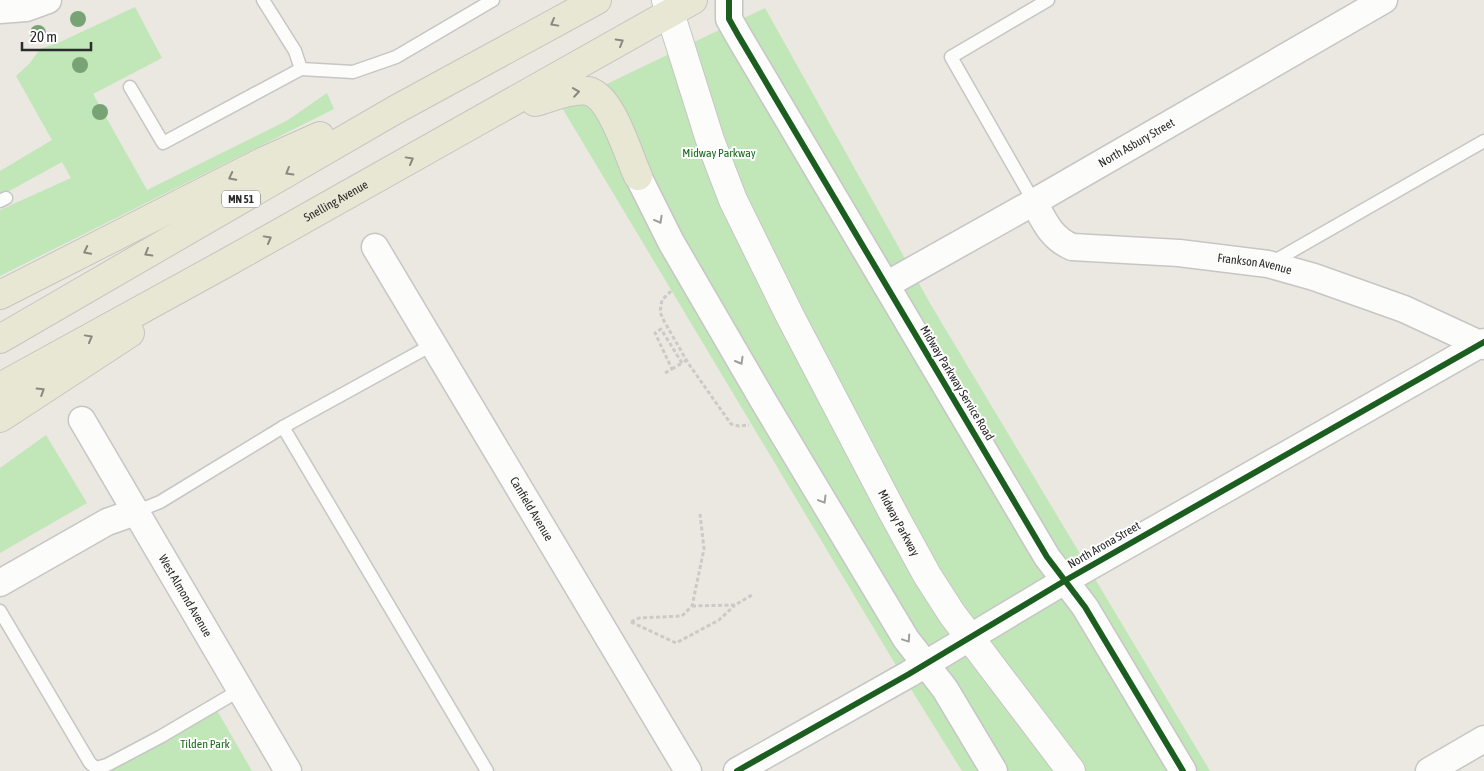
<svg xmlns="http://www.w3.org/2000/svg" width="1484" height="771" font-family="'Asap Condensed',sans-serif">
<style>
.green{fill:#c1e6b8}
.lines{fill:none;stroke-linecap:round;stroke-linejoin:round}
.service-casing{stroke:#c7c6c6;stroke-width:15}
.minor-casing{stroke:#c7c6c6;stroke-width:29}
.tertiary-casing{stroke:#c7c6c6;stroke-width:30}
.primary-casing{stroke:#c5c5c1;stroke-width:30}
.path{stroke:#cacac8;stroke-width:3;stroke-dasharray:4 2.5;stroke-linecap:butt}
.service{stroke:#fcfcfa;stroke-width:12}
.minor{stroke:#fcfcfa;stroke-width:26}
.tertiary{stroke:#fcfcfa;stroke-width:28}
.primary{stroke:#e7e7d4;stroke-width:28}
.cycleway-casing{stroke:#fff;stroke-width:9}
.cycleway{stroke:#1b5e20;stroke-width:6}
.tree{fill:#77a375}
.oneway{stroke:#898980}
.oneway2{stroke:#9e9e9d}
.labels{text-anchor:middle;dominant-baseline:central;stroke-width:4;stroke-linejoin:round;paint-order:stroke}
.shield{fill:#fff;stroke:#6b6b6b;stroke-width:1}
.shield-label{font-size:11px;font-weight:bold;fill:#2b2b2b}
.street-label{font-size:12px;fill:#2b2b2b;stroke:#fff}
.park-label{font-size:12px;fill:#196a1d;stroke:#fff}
</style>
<rect width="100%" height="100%" fill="#eae8e0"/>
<g class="green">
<path d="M135 7 162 58 93 94 147 190 288 120 327 93 334 109 0 276V210L71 178 62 162 0 196V171L52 140 16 76 30 63 40 49 60 42Z"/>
<path d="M765 8 931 305 1210 771H962L894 662 561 106Z"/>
<path d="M46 435 87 503 0 553V468Z"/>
<path d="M215 707 252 771H106Z"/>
</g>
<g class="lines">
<g class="service-casing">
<g id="service">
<path d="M301 69 353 72 396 57 493 0"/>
<path d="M130 87 163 143 301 69 295 51 263 0"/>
<path d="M0 201 6 198"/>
<path d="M1034 202 951 57 1048 0"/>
<path d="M1271 263 1484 141"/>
<path d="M283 427 487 771"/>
<path d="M135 512 160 502 283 427 432 345"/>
<path d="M0 611 90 763 96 768 107 765 160 737 240 690"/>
</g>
</g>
<g class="minor-casing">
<g id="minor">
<path d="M729 0V19L738 35 1047 557 1085 607 1183 771"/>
<path d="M0 10 26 8 48 0"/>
<path d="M638 176 671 242 764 402 906 639 945 689 994 771"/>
<path id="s1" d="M1034 202C1044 221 1051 238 1072 247L1179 253 1268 264 1314 277 1404 309 1484 346"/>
<path id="s2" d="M375 247 688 771"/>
<path id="s3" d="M886 285 1034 202 1384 0"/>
<path id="s4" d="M82 420 288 771"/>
<path d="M0 583 107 522 135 512"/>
<path d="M737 771 909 674 1066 580 1484 342"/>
<path d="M1429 771 1484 739"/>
</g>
</g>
<g class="tertiary-casing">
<g id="tertiary">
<path id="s5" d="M666 0 710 140 733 200 790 316 892 511 927 575 952 614 1071 771"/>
</g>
</g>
<g class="primary-casing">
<g id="primary">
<path d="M535 102C551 98 571 88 588 91 612 96 628 155 638 176"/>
<path d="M0 295 264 161 320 136"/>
<path d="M0 339 395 110 597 0"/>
<path id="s6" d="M0 387 226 263 693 0"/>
<path d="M0 418 130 333"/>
</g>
</g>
<g class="path">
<path d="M671 291 662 300 660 312 664 321 688 363 731 424 739 426 749 425"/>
<path d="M672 369 682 363"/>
<path d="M665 373 672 369 655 333 661 329 682 363 687 360"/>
<path d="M692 606 735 605 752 595"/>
<path d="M631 622 639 618 682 616 692 606 704 549 700 514"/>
<path d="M631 622 676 643 719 620 735 605"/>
</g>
<use href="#service" class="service"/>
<use href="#minor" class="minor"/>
<use href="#tertiary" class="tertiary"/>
<use href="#primary" class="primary"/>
<g class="cycleway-casing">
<g id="cycleway">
<path d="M729 0V19L738 35 1047 557 1085 607 1183 771"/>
<path d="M737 771 909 674 1066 580 1484 342"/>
</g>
</g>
<use href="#cycleway" class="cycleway"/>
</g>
<g class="tree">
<circle cx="78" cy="19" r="8"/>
<circle cx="38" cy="33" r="8"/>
<circle cx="80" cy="65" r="8"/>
<circle cx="100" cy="112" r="8"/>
</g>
<defs><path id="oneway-chevron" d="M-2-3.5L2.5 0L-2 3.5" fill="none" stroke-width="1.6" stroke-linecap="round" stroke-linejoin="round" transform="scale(1.25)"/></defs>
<g class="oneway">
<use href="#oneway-chevron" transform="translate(554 23) rotate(151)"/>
<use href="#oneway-chevron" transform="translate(620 42) rotate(-30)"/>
<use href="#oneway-chevron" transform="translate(576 92) rotate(-8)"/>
<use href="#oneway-chevron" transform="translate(410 160) rotate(-29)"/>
<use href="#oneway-chevron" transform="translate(289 172) rotate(150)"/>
<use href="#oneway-chevron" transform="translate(232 177) rotate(153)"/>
<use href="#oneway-chevron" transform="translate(268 239) rotate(-29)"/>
<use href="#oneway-chevron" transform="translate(87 251) rotate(153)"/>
<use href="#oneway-chevron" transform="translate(148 253) rotate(150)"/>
<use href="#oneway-chevron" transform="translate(89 338) rotate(-29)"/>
<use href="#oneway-chevron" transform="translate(41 391) rotate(-32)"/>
</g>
<g class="oneway2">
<use href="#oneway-chevron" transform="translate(659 220) rotate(61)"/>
<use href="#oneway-chevron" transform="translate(740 361) rotate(60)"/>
<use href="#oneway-chevron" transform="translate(823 500) rotate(59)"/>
<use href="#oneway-chevron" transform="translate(907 639) rotate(56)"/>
</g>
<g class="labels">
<rect class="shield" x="222" y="190.5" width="38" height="17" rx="4"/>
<g class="shield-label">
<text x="241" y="199">MN 51</text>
</g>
<g class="street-label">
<text stroke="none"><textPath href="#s3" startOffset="288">North Asbury Street</textPath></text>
<text stroke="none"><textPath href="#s6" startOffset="384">Snelling Avenue</textPath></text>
<text stroke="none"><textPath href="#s1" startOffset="244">Frankson Avenue</textPath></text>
<text transform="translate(957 383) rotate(59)">Midway Parkway Service Road</text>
<text stroke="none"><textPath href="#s2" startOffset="305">Canfield Avenue</textPath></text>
<text stroke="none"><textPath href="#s5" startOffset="574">Midway Parkway</textPath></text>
<text transform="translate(1104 545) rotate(-30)">North Arona Street</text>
<text stroke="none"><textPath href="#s4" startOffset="204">West Almond Avenue</textPath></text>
</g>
<g class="park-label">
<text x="719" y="153">Midway Parkway</text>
<text x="205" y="744">Tilden Park</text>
</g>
</g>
<path d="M22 42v8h69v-8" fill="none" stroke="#2b2b2b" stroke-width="2.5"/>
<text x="30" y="42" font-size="15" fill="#2b2b2b" stroke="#ffffff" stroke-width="4" paint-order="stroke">20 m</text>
</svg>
